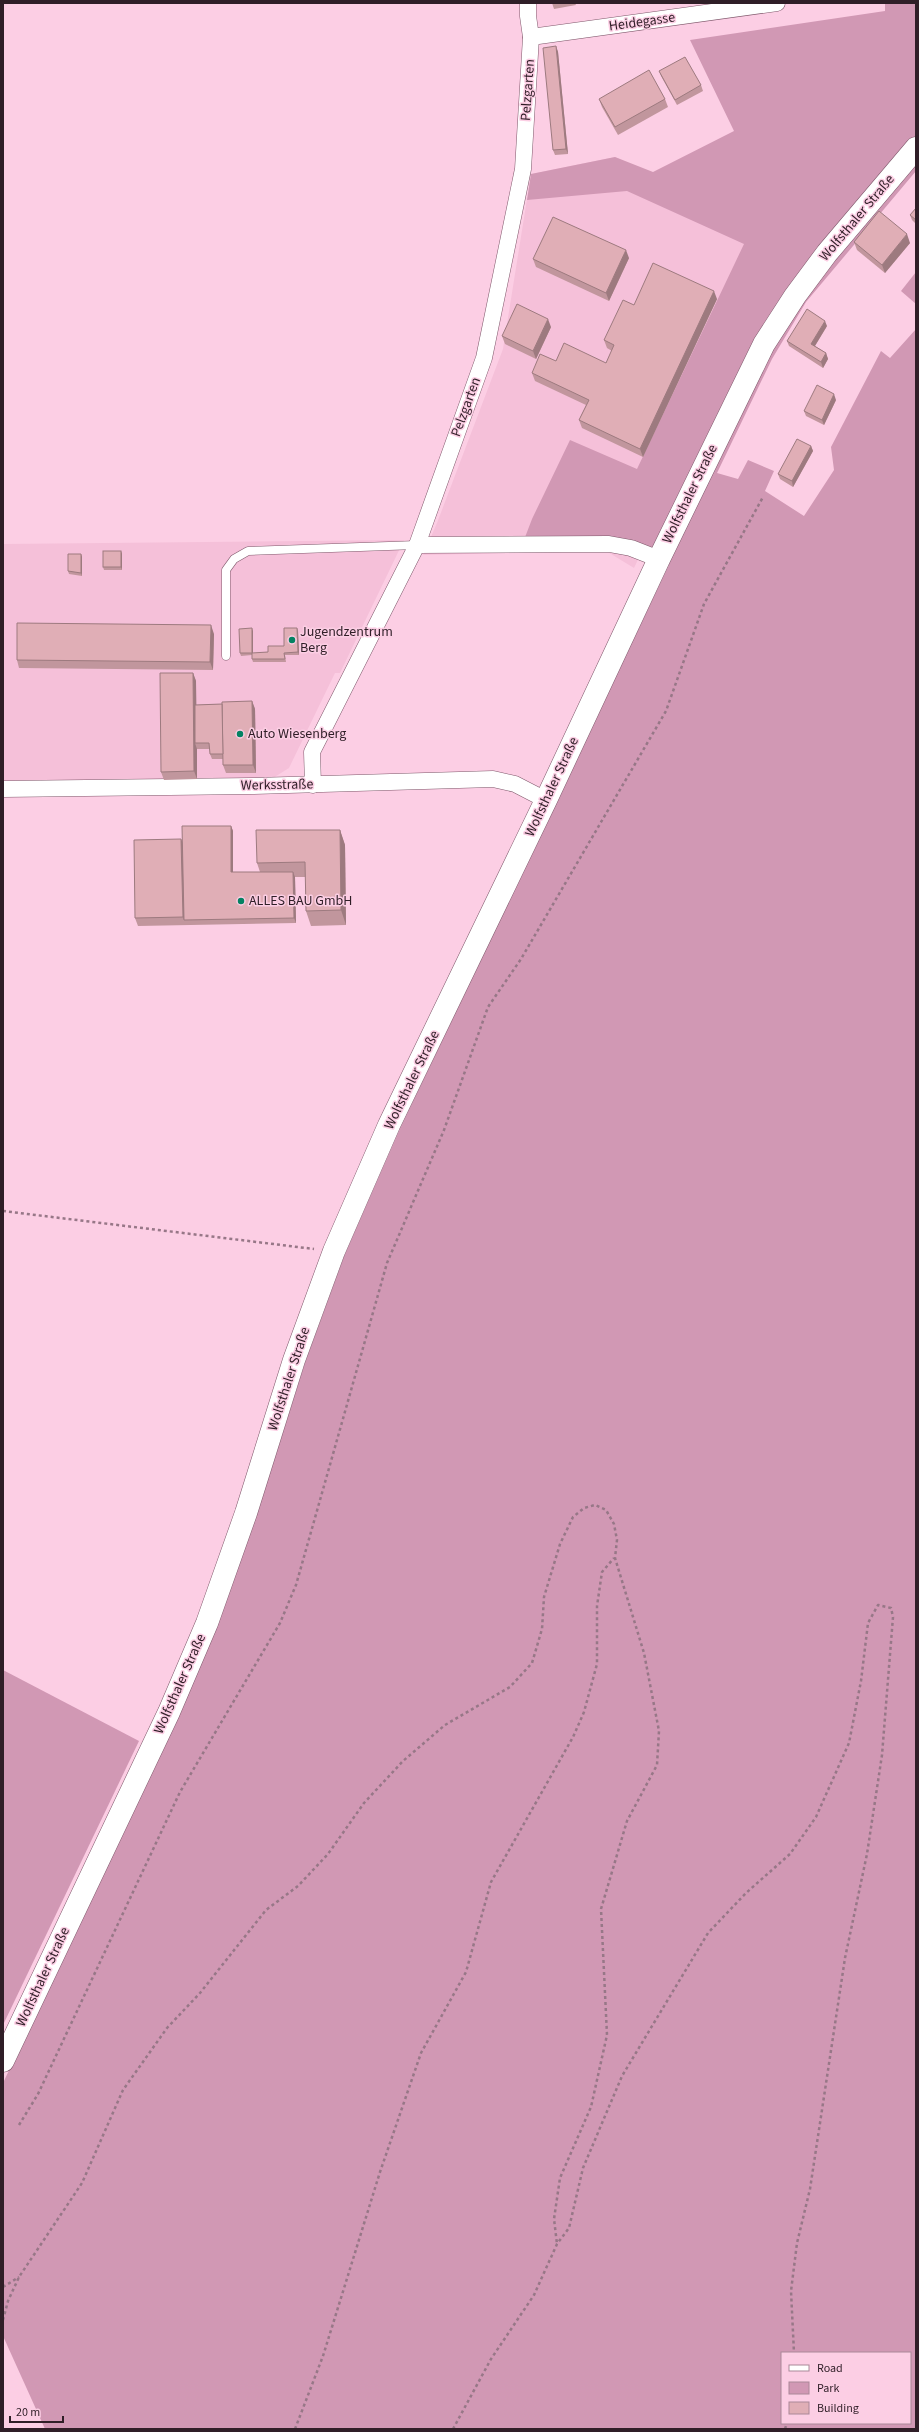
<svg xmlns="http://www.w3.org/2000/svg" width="919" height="2432" font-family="'Source Sans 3',sans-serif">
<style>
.built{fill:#f5c0d9}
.green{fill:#d198b4;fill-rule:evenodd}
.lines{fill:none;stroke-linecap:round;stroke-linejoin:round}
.service-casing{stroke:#7f586b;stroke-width:9}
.minor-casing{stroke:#7f586b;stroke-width:17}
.primary-casing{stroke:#7f586b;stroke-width:23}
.path{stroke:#977787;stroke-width:2.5;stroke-dasharray:3 3;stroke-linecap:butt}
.service{stroke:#fff;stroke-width:8}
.minor{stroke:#fff;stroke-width:16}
.primary{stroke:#fff;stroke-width:22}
.wall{fill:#c1969d}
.shaded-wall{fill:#9d7a7f}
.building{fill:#e0aeb6;stroke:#9d7a7f}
.poi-dot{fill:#048262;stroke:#fccee4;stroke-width:1.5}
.labels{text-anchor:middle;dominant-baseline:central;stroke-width:3;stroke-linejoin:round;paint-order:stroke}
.street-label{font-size:14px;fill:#2f1e27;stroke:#fccee4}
.poi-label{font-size:14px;fill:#2f1e27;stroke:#fccee4;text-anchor:start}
</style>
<rect width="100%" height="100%" fill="#fccee4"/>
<g class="built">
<path d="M615 157 805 246 668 497 634 568 606 551 423 555 437 523 503 349 531 174Z"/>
<path d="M404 540 340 673H335L289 768 273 778 3 781V544Z"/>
</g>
<g class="green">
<path d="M885 3H916V171L806 302 772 359 717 473 738 479 748 460 774 471 765 491 804 516 834 470 831 447 881 351 890 358 916 329V2429H45L3 2336V2083L160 1753 256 1517 305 1363 345 1254 399 1131 669 565 606 551 519 553 532 519 570 440 637 469 744 244 627 191 527 200 531 174 615 157 653 172 734 131 690 40 885 11ZM782 2353H910V2423H782Z"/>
<path d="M916 272V304L901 291Z"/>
<path d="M3 1670 139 1741 3 2025Z"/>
</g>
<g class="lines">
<g class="service-casing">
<path id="service" d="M226 656V570L234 559 248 551 417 545"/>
</g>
<g class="minor-casing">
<g id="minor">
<path d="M531 37 777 3"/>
<path d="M417 545 609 544 631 548 659 559"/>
<path d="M313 785 312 752 417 545 484 358 523 169 531 37 528 16V3"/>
<path d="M3 789 252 786 493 779 515 784 546 800"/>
</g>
</g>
<g class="primary-casing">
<path id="primary" d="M3 2061 169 1712 207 1623 246 1513 294 1360 334 1251 389 1125 546 800 659 559 764 344 795 296 827 253 916 148"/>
</g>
<g class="path">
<path d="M3 1211 314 1249"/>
<path d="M19 2125 38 2094 180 1792 280 1623 296 1585 387 1263 444 1130 488 1007 521 959 666 711 704 604 763 497"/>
<path d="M3 2287 19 2277"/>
<path d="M3 2320 8 2301 19 2277 82 2183 123 2090 167 2028 200 1993 266 1910 298 1886 328 1854 364 1803 403 1761 445 1725 510 1687 532 1663 542 1629 544 1597 560 1544 573 1517 584 1508 595 1505 606 1510 614 1524 617 1540 615 1558 644 1653 659 1731 657 1765 627 1821 601 1909 607 2035 591 2107 560 2178 554 2219 557 2244"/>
<path d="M295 2429 323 2356 380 2172 421 2053 466 1972 491 1882 573 1737 584 1712 597 1664V1606L602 1572 614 1558"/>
<path d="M453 2429 491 2359 534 2295 557 2244 569 2228 583 2168 622 2076 708 1933 746 1893 790 1854 816 1817 849 1743 861 1681 868 1623 878 1605 891 1608 893 1617 882 1755 867 1854 845 1958 810 2189 797 2243 791 2291 794 2353"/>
<path d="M785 2429 787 2423"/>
</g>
<use href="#service" class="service"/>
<use href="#minor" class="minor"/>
<use href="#primary" class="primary"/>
</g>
<g class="wall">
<path d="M552 3H575L576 5 554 9Z"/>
<path d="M556 46 558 52 568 154 555 155 553 150Z"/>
<path d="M659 71 701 85 703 91 677 105 661 76Z"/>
<path d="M599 99H665L668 107 618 135 602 107Z"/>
<path d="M916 208V224L912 220 910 215Z"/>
<path d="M854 242 910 243 885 273 857 250Z"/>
<path d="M629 258 609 301 536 267 533 259Z"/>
<path d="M717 299 643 457 582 428 579 420 586 405 535 381 532 373 556 361 606 363 612 351 607 348 604 340 634 305Z"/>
<path d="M827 326 815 346 826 353 828 359 823 368 789 346 787 341Z"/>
<path d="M551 327 536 359 505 344 502 336Z"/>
<path d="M836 400 824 425 806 416 804 411Z"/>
<path d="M811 446 813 451 793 487 780 479 778 474Z"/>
<path d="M121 551 122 554V570H104L103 567Z"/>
<path d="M81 554 82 557V576L69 574 68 571Z"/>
<path d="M297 628 298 631 299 655H285L286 662H253L252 659V655L241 656 240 653 253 631V653L268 652 284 646Z"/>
<path d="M214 634 213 670 19 668 17 660Z"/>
<path d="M193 673 196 681V705L222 704 252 701 255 709 256 773H226L223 765V759H212L210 754V749H197V779L164 780 161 772Z"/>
<path d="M231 826 233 831V872H260L257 863 340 830 345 845 346 925 311 926 306 911V877H295L296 923 138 926 135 918 181 839 183 843Z"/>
</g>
<g class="shaded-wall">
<path d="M556 46 558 52 568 154 566 149Z"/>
<path d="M907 234 910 243 885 273 882 265Z"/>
<path d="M626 250 629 258 609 301 606 293Z"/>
<path d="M714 291 717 299 643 457 640 449Z"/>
<path d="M548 319 551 327 536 359 533 351Z"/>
<path d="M825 321 827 326 813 349 811 344Z"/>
<path d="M826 353 828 359 823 368 821 362Z"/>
<path d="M834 394 836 400 824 425 822 420Z"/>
<path d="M811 446 813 451 793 487 792 481Z"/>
<path d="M121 551 122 554V570L121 567Z"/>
<path d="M81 554 82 557V576L81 573Z"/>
<path d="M211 625 214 634 213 670 210 662Z"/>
<path d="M252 628 253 631V655L252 653Z"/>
<path d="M297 628 298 631 299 655 298 652Z"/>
<path d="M193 673 196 681 197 743H195L197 749V779L194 771Z"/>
<path d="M252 701 255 709 256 773 253 765Z"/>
<path d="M231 826 233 831V878L231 872Z"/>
<path d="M340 830 345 845 346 925 341 910Z"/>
<path d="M181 839 184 847V920L183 917Z"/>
<path d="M293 872 295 877 296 923 294 918Z"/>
</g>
<g class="building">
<path d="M556 46 566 149 553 150 543 48Z"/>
<path d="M685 57 701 85 675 100 659 71Z"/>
<path d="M649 70 665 99 615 127 599 99Z"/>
<path d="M916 208V220L910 215Z"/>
<path d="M879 211 907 234 882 265 854 242Z"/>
<path d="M553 217 626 250 606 293 533 259Z"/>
<path d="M653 263 714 291 640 449 579 420 589 400 532 373 540 354 556 361 564 343 606 363 614 345 604 340 623 300 634 305Z"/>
<path d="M517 304 548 319 533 351 502 336Z"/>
<path d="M807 309 825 321 811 344 826 353 821 362 787 341Z"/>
<path d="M817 385 834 394 822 420 804 411Z"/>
<path d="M797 439 811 446 792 481 778 474Z"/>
<rect x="103" y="551" width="18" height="16"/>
<path d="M68 554H81V573L68 571Z"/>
<path d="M17 623 211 625 210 662 17 660Z"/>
<path d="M252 628V653H240L239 629Z"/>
<path d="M284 628H297L298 652 284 653 285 659H252V653L268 652V646H284Z"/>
<path d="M160 673H193L194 771 161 772Z"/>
<path d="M252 701 253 765H223L222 702Z"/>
<path d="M222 704 223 754H210L209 743H195V705Z"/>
<path d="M182 826H231V872H293L294 918 184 920Z"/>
<path d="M256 830H340L341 910 306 911 305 862 257 863Z"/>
<path d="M181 839 183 917 135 918 134 840Z"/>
</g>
<g class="poi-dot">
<circle cx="292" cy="640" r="4"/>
<circle cx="240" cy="734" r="4"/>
<circle cx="241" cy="901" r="4"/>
</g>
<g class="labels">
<g class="street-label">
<text transform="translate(642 22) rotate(-8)">Heidegasse</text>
<text transform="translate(528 90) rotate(-86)">Pelzgarten</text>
<text transform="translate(857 218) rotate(-50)">Wolfsthaler Straße</text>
<text transform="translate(466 407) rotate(-70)">Pelzgarten</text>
<text transform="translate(690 494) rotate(-64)">Wolfsthaler Straße</text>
<text transform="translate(277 785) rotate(-1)">Werksstraße</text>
<text transform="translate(552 787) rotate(-65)">Wolfsthaler Straße</text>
<text transform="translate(412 1080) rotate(-64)">Wolfsthaler Straße</text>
<text transform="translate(289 1379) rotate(-72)">Wolfsthaler Straße</text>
<text transform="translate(180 1684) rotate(-66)">Wolfsthaler Straße</text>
<text transform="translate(43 1977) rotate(-65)">Wolfsthaler Straße</text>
</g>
<g class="poi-label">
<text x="300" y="632">Jugendzentrum<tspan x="300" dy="16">Berg</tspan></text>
<text x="248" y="734">Auto Wiesenberg</text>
<text x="249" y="901">ALLES BAU GmbH</text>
</g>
</g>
<rect width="919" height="2432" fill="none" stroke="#2f1e27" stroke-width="8"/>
<rect x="781" y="2352" width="130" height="72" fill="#fccee4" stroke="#aa8898"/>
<rect x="789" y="2365" width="20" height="6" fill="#ffffff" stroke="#aa8898"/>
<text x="817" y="2372" font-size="12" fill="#2f1e27">Road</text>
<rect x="789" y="2382" width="20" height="12" fill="#d198b4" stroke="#aa8898"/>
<text x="817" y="2392" font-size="12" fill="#2f1e27">Park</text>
<rect x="789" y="2402" width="20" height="12" fill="#e0aeb6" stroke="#aa8898"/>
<text x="817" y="2412" font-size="12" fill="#2f1e27">Building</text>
<path d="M10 2416v6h53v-6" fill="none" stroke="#2f1e27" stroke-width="2"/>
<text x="16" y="2416" font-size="12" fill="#2f1e27" stroke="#fccee4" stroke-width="3" paint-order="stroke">20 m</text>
</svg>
